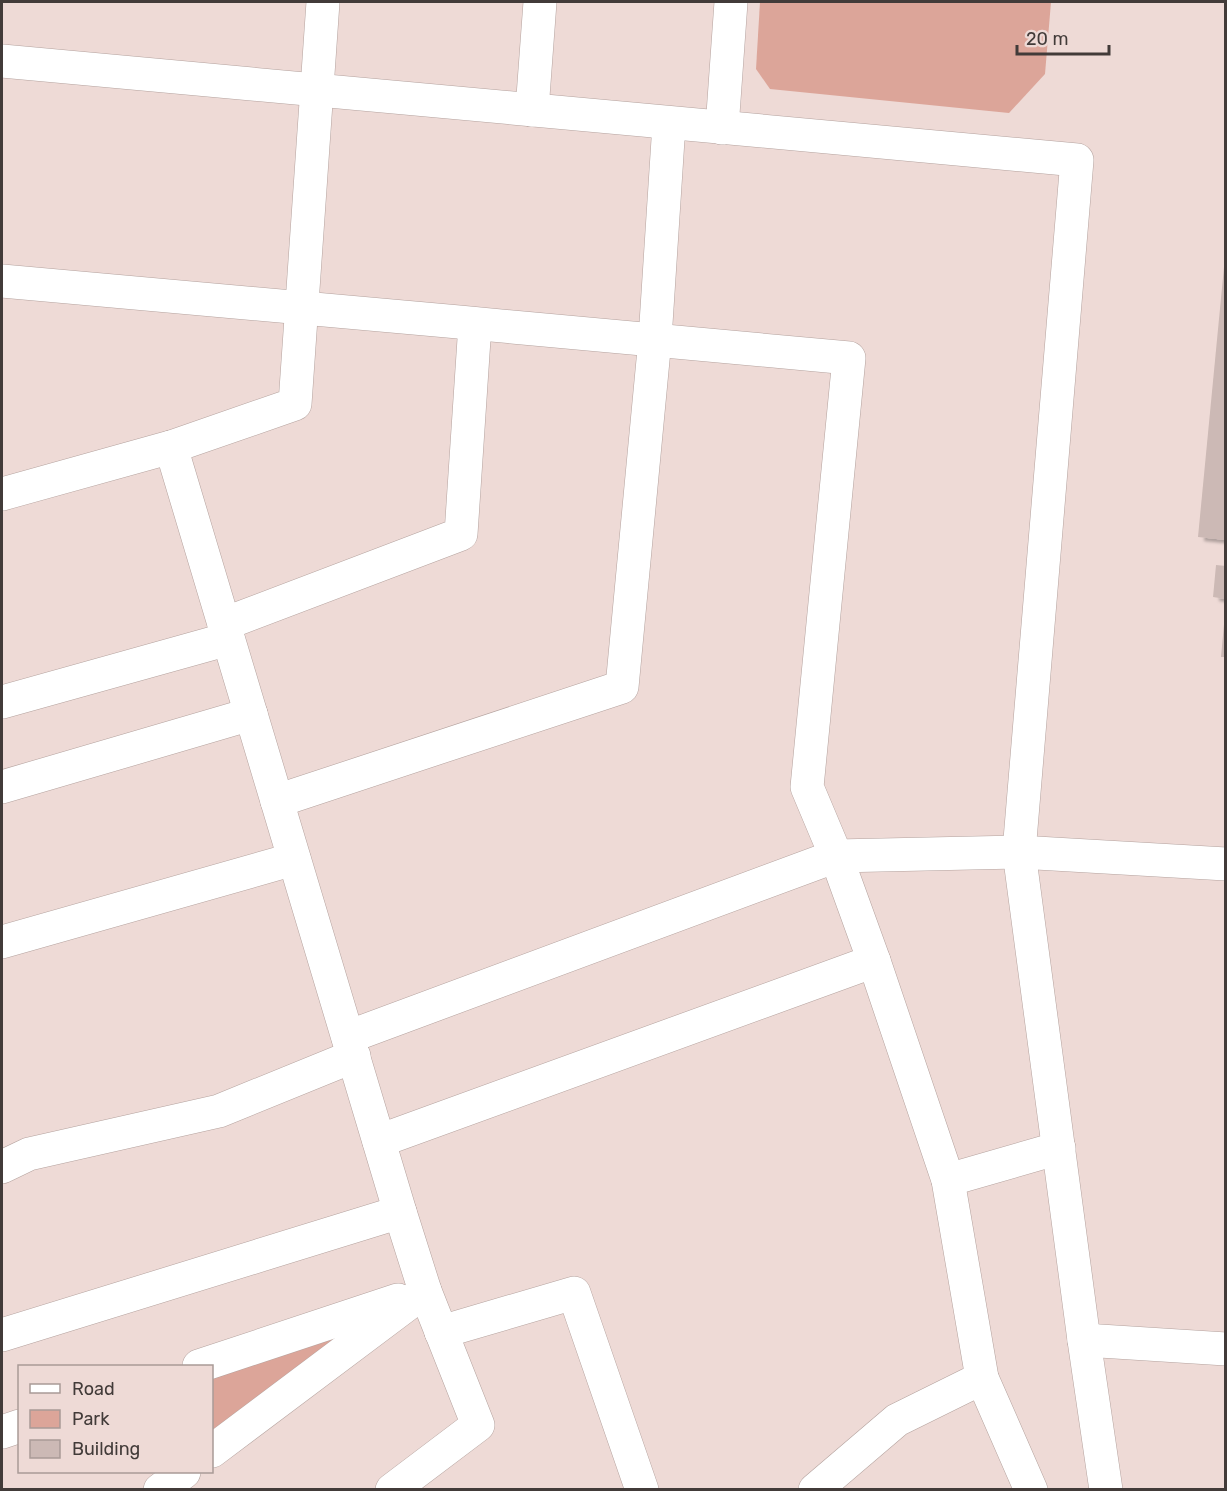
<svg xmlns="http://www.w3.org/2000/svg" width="1227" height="1491" font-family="Rubik,sans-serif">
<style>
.green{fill:#dca599}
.building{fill:#ccb9b5;filter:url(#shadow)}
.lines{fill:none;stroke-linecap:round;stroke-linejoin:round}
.minor-casing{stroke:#b4a29e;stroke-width:34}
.minor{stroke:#fff;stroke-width:33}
</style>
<defs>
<filter id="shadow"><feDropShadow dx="6" dy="4" stdDeviation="1.5" flood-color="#0004"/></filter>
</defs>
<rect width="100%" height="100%" fill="#eedad6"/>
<g class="green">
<path d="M760 2H1051L1045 74 1009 113 770 89 756 69Z"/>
<path d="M376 1317 212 1437V1373Z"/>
</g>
<g class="building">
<path d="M1224 267H1226V540L1198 537Z"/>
<path d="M1216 565 1226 566V599L1213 597Z"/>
<path d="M1224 624H1226V657H1221Z"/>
</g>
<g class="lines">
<g class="minor-casing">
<g id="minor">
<path d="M2 61C360 92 718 128 1077 160L1019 852 1084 1340 1106 1490"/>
<path d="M532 110 540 2"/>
<path d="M722 128 731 2"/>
<path d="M2 281C284 308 567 330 849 358L807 787 836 856 874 961 948 1180 982 1378 1031 1490"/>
<path d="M171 447 400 1212 425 1291 478 1425 392 1490"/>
<path d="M2 494 171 447 295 404 323 2"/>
<path d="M224 624 461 534 475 324"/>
<path d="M2 702 228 639"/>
<path d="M2 787 251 714"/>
<path d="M277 801 622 687 655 339 669 124"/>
<path d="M2 942 294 859"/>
<path d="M348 1037 836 856 1019 852 1226 864"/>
<path d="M379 1141 874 961"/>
<path d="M2 1167 29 1154 219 1111 354 1056"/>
<path d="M948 1180 1059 1148"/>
<path d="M441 1332 574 1293 642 1490"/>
<path d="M2 1335 400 1212"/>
<path d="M1084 1340 1226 1349"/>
<path d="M199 1366 398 1300"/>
<path d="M2 1432 20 1426"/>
<path d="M212 1451 425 1291"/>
<path d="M160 1490 184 1472"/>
<path d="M815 1490 897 1420 982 1378"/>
</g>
</g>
<use href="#minor" class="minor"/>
</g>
<rect width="1227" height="1491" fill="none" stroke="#423b39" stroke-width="6"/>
<rect x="18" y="1365" width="195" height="108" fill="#eedad6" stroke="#a99a97" stroke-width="1.5"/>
<rect x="30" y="1384" width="30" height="9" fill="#ffffff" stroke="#a99a97" stroke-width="1.5"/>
<text x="72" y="1395" font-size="18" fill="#423b39">Road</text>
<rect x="30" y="1410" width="30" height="18" fill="#dca599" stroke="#a99a97" stroke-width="1.5"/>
<text x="72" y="1425" font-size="18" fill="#423b39">Park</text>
<rect x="30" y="1440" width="30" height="18" fill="#ccb9b5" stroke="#a99a97" stroke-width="1.5"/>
<text x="72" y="1455" font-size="18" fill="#423b39">Building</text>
<path d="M1017 45v9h92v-9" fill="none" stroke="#423b39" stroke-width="3"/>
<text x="1026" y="45" font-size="18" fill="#423b39" stroke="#eedad6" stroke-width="4.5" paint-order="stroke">20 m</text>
</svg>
